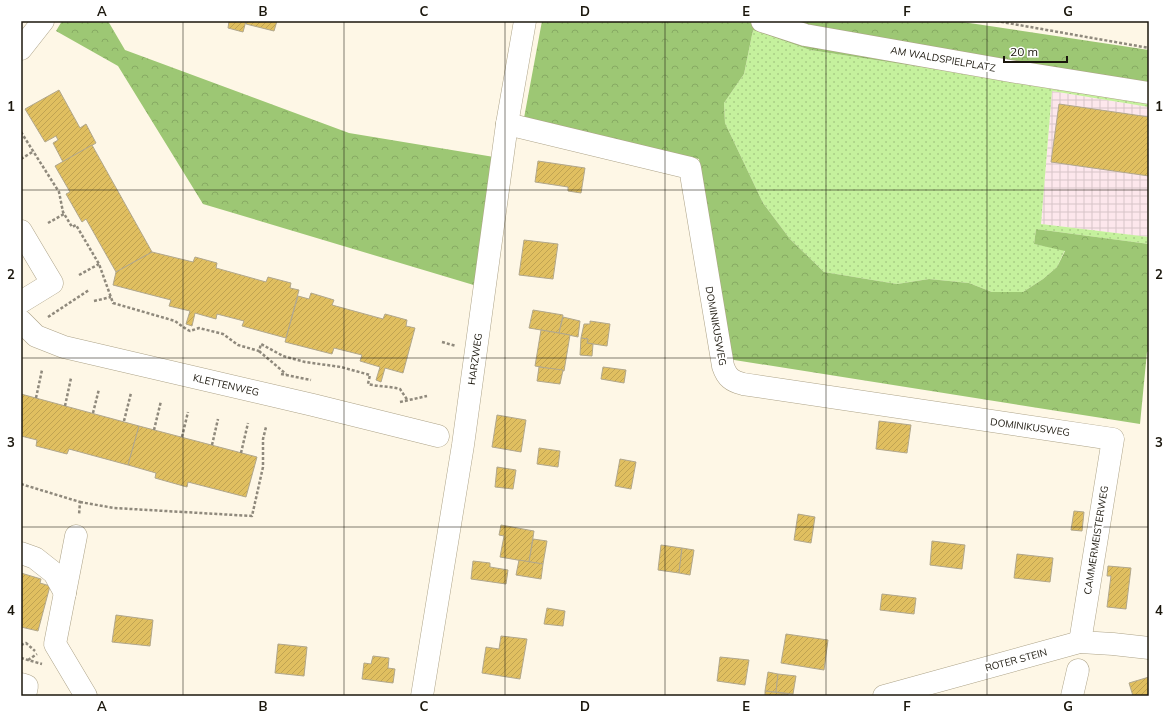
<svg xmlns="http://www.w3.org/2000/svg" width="1170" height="717" font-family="Mulish,sans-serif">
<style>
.industrial{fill:url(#industrial-grid)}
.grass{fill:url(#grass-dots)}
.forest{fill:url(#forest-crowns)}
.building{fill:url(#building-hatch);stroke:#b1a78c}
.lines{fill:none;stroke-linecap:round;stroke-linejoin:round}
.minor-casing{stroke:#ada388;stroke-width:23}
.path{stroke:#8f897c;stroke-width:2.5;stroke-dasharray:3 2;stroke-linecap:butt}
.minor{stroke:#fff;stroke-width:22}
.grid{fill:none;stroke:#1b170d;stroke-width:1;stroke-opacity:0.55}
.labels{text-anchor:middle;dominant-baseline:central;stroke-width:4;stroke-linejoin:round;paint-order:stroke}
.street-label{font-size:10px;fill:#1b170d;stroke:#fff}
.neatline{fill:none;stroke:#1b170d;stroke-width:1.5}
.grid-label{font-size:13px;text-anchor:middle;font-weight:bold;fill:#1b170d}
</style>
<defs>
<pattern id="industrial-grid" width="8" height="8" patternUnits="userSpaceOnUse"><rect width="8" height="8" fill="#fde7ec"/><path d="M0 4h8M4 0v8" fill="none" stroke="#d8c5c9"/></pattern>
<pattern id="grass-dots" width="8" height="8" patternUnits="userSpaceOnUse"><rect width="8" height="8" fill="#c5f19d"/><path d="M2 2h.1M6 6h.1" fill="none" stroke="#a9ce86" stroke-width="1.8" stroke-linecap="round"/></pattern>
<pattern id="forest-crowns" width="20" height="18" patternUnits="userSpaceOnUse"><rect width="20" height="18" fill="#9dc774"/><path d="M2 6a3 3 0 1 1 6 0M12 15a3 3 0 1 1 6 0" fill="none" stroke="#87aa63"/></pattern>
<pattern id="building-hatch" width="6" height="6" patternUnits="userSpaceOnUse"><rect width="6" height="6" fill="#e0bf60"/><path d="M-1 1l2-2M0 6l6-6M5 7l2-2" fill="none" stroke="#c0a352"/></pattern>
</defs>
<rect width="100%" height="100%" fill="#fef7e6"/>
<path class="industrial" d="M1052 91 1149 107V237L1041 224Z"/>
<path class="grass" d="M753 30 810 50 1149 102V107L1052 91 1041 224 1149 237V244L1036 229 1034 244 1065 250 1057 267 1043 279 1023 292H992L969 283 929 279 897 284 824 272 790 239 763 203 725 123 724 103 744 74Z"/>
<g class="forest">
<path d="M62 21H108L125 50 349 133 494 157 477 286 203 204 118 66 56 31Z"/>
<path d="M542 21H956L1149 50V102L810 50 753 30 744 74 724 103 725 123 763 203 790 239 824 272 897 284 929 279 969 283 992 292H1023L1043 279 1057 267 1065 251 1034 244 1036 229 1149 244V351L1147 352 1140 424 728 359 699 159 524 118Z"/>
</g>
<g class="building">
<path d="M229 21H246L243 32 228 28Z"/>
<path d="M246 21H277L274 31 246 24Z"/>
<path d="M59 90 80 128 86 124 96 143 63 162 53 143 58 140 56 136 45 142 25 109Z"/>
<path d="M1059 104 1149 117V176L1051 162Z"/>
<path d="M92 145 152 252 116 272 86 219 82 222 66 194 70 192 55 166Z"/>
<path d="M538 161 585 168 581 193 568 191V187L535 182Z"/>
<path d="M524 240 558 244 553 279 519 275Z"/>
<path d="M152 252 193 262 195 257 217 263 216 268 266 282 268 277 291 283 290 288 299 290 286 338 242 326 244 321 217 314 216 319 195 313 192 326 186 324 190 311 169 306 171 300 113 285 116 272Z"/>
<path d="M311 293 334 300 332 305 383 319 385 314 407 320 406 326 415 328 403 373 385 368 381 382 376 380 380 367 360 361 362 355 334 348 332 354 285 342 298 296 309 299Z"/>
<path d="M533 310 563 315 559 333 529 328Z"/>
<path d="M563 317 580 321 578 337 559 333Z"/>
<path d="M590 321 610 324 607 346 587 343 588 339 581 338 584 324H590Z"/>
<path d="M541 330 570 335 564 371 535 366Z"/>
<path d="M581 338 588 339 587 343 593 344 592 356 580 355Z"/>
<path d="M539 367 563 370 560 384 537 381Z"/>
<path d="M603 367 626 370 624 383 601 379Z"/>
<path d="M21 394 139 426 128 465 69 449 67 454 36 446 37 440 21 436Z"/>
<path d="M497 415 526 420 521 452 492 447Z"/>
<path d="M879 421 911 425 907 453 876 449Z"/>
<path d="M139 426 257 457 246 497 188 482 187 487 155 478 156 473 128 465Z"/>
<path d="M539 448 560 451 558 467 537 464Z"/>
<path d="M620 459 636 462 631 489 615 486Z"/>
<path d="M497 467 516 470 513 489 495 487Z"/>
<path d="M1074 511 1084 512 1082 531 1071 530Z"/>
<path d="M798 514 815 517 811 543 794 540Z"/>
<path d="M501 525 534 531 529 562 500 557 504 536 499 535Z"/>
<path d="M533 539 547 541 543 564 529 562Z"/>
<path d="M932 541 965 545 962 569 930 565Z"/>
<path d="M661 545 682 548 679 573 658 570Z"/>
<path d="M682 548 694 550 690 575 679 573Z"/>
<path d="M1017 554 1053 558 1050 582 1014 578Z"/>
<path d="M519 560 543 564 541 579 516 575Z"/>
<path d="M473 561 490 563V567L508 570 506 584 471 579Z"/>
<path d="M1108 566 1131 568 1126 609 1107 607 1111 576H1107Z"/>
<path d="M21 573 41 579 40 583 50 586 38 631 21 627Z"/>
<path d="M882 594 916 598 914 614 880 610Z"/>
<path d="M547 608 565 611 563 626 544 624Z"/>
<path d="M116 615 153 620 150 646 112 642Z"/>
<path d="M786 634 828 640 824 670 781 663Z"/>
<path d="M501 636 527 639 520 679 482 673 486 647 499 649Z"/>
<path d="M278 644 307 647 304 676 275 673Z"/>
<path d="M373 656 389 658 388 668 395 669 393 683 362 679 364 663 371 664Z"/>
<path d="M720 657 749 660 745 685 717 681Z"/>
<path d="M768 672 778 674 776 692 765 691Z"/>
<path d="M778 674 796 676 793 694 776 692Z"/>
<path d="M1149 677V696H1133L1129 683Z"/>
<path d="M765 691 788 694V696H765Z"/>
</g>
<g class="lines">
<g class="minor-casing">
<g id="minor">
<path d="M762 21 805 35 1010 71 1149 93"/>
<path d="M21 49 43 21"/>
<path d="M507 124 690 168 723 366C727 378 732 381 743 384L1113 439 1080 642"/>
<path d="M21 231 52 283 21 302"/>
<path d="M21 321 36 336 64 347 313 405 438 436"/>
<path d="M76 536 55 644 86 696"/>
<path d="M21 553 35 558 54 573 65 593"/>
<path d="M21 684 27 686 25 696"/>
<path d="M422 696 463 445 507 124 525 21"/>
<path d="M884 696 1080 642 1113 644 1149 648"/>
<path d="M1072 696 1078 670"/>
</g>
</g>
<g class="path">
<path d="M996 21 1149 48"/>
<path d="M21 132 59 192 63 212 72 227 76 225 99 264 113 303 175 321 186 329 190 331 199 328 223 334 238 345 259 351 261 344 283 356 305 362 341 367 370 375 368 384C379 387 389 386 400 389L408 401"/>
<path d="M21 159 34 151"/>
<path d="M48 223 64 214"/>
<path d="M79 275 99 264"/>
<path d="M94 301 111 297"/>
<path d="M48 317 89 290"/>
<path d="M442 342 456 346"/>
<path d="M259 351 286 374"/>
<path d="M281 374 311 380"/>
<path d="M36 398 42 370"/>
<path d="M400 402 427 396"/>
<path d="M65 406 71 378"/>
<path d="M93 413 99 389"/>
<path d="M124 421 131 393"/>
<path d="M154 430 161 401"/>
<path d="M182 437 188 412"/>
<path d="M212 445 218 419"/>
<path d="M241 453 248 423"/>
<path d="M21 484 80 502 79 515"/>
<path d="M80 502 114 508 252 516 263 467V439L266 427"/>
<path d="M21 645 26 643 35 651"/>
<path d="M21 658 42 664"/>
<path d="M28 660 37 654"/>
</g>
<use href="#minor" class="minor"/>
</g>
<path class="grid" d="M183 21V696M344 21V696M505 21V696M665 21V696M826 21V696M987 21V696M21 190H1149M21 358H1149M21 527H1149"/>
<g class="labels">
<g class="street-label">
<text transform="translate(943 59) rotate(10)">AM WALDSPIELPLATZ</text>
<text transform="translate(716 326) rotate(80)">DOMINIKUSWEG</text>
<text transform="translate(475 359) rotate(-82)">HARZWEG</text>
<text transform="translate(226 385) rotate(13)">KLETTENWEG</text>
<text transform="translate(1030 427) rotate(8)">DOMINIKUSWEG</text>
<text transform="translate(1096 540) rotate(-81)">CAMMERMEISTERWEG</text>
<text transform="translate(1016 660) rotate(-15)">ROTER STEIN</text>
</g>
</g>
<rect width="1170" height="717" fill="none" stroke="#ffffff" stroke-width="44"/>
<path d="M1004 56v6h63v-6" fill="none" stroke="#1b170d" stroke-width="2"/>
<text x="1010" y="56" font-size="12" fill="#1b170d" stroke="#ffffff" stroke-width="3" paint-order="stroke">20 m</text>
<rect x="22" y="22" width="1126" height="673" class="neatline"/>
<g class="grid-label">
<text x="102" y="16">A</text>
<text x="263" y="16">B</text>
<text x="424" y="16">C</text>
<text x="585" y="16">D</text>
<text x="746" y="16">E</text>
<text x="907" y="16">F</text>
<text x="1068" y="16">G</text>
<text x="11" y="111">1</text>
<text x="1159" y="111">1</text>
<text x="11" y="279">2</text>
<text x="1159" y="279">2</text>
<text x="11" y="447">3</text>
<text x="1159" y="447">3</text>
<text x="11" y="615">4</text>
<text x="1159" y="615">4</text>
<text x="102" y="711">A</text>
<text x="263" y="711">B</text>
<text x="424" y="711">C</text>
<text x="585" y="711">D</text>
<text x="746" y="711">E</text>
<text x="907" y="711">F</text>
<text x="1068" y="711">G</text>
</g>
</svg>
